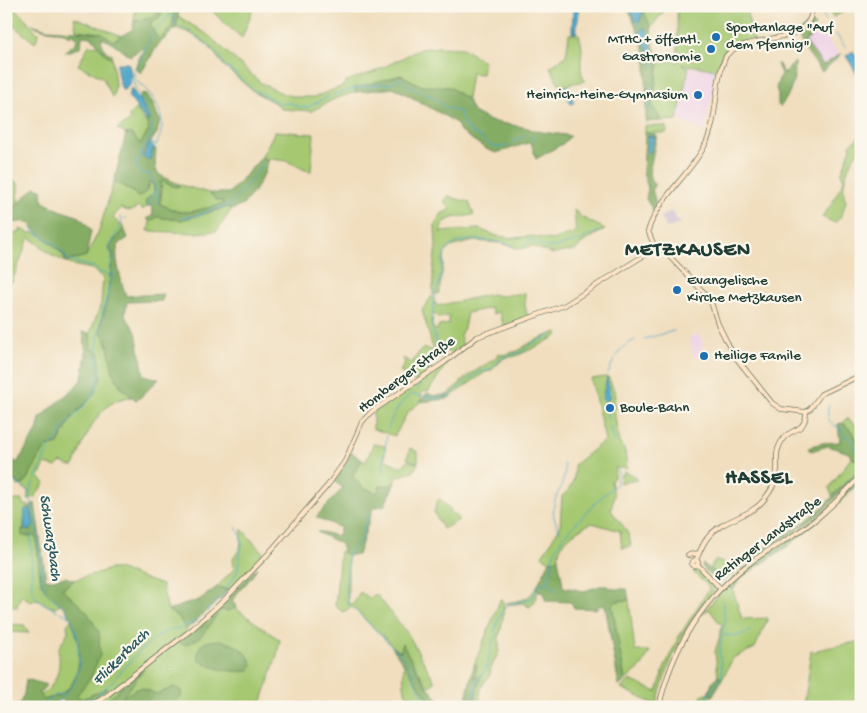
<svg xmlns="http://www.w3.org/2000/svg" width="867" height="713" font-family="'Gochi Hand',sans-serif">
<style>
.built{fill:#efd0e6}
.industrial{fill:#cdbed2}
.green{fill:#a5c871;stroke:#628252;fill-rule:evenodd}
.forest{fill:#84ac63;stroke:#52744c}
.water{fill:#4ba5c9;stroke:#35717e}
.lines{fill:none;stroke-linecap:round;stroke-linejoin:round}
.stream{stroke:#4ba5c9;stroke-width:1}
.secondary-casing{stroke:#687564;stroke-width:5.5}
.secondary{stroke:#ffe4c6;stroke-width:4}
.poi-dot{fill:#1f6fb2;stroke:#fbf7ec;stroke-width:2}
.labels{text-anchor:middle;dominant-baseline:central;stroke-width:4.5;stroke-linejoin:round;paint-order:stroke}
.poi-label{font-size:15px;fill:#1f3d34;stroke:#fbf7ec;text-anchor:start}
.street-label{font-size:15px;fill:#1f3d34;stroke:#fbf7ec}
.water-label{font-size:16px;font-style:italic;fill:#2c5c61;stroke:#fbf7ec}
.district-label{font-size:20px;font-weight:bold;letter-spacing:1px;fill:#1f3d34;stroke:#fbf7ec}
</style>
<rect width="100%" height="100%" fill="#fbf7ec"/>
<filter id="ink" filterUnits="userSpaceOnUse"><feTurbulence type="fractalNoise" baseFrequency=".02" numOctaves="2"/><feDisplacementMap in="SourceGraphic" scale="10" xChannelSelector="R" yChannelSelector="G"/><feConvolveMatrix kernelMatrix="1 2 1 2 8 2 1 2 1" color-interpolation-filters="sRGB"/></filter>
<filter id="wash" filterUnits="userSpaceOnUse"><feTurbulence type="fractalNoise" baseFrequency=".0096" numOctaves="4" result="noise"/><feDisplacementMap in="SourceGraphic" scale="20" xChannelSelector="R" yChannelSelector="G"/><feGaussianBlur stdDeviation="1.12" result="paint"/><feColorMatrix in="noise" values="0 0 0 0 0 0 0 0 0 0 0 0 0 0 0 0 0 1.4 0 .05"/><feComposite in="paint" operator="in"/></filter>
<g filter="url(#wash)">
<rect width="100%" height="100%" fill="#f0debe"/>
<g class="built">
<path d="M821 30 823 33 825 32 830 43 839 54 823 65 805 41Z"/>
<path d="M689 67 718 70 704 131 678 120Z"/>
<path d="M698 334 703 343 700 356 694 357 689 337Z"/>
</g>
<path class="industrial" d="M671 211 680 224 667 228 660 217Z"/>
<g class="green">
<path d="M6 6C18 6 30 25 38 33V36L35 43 6 20Z"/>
<path d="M136 6H174L173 25 160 40 155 35 149 23 161 16 157 13 151 18 134 21Z"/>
<path d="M208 6H254L242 38 220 19Z"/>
<path d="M644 6H666L665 10 651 27 645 14Z"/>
<path d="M683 6H745L754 40C731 46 725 45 718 70L682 64 684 66 689 67 677 120 662 121 652 106 659 65 670 60 678 62 677 12Z"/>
<path d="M826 6H846L848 10 833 17Z"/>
<path d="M178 16 208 35 261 83 284 94 298 97H314L343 86 346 81 374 72 420 49 439 47 463 48 484 62 482 74 471 73 467 99 449 87 422 86 401 75 355 88 356 92 334 99 312 111 281 109 280 106 253 91 225 67 208 45 190 33 176 28Z"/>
<path d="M74 17 122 36 113 41 102 33 76 30Z"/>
<path d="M569 34H579C580 39 582 45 582 50 581 61 579 71 585 81L560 86 550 67 566 56Z"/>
<path d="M89 45 99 46 105 54 112 58 115 84 114 96 112 97 103 78 78 65Z"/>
<path d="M136 108 149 127V130L140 144 132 134H126L117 129 131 120 128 116Z"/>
<path d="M645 126H665L667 129 666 133H645Z"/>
<path d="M275 131 314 134 311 171 305 170 287 161 261 158Z"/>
<path d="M861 135V149C849 159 839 187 846 201L842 215 835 223 822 217 831 205 844 180 841 174 851 148 850 145Z"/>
<path d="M6 176 18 183V203L6 215Z"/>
<path d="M114 181 135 193 147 191 151 182 153 183 154 192 150 197 146 205 148 206 142 210 138 206C132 213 127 211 120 208L113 218 124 228 108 248 113 255 107 298 100 330 108 345 113 373 121 387 132 397C98 398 85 439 74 466H69L61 462 56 467 45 464 39 477 45 483 35 497 28 499V491L21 486 24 484 46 446 58 444 73 415 93 396 90 333 101 304 103 278 92 269 72 265 53 256 29 237 12 282 7 284V237L12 233H20V229L30 233 33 232C45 236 62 249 66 262L86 256 99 231Z"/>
<path d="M161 181 176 187 181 185 209 193 218 201H223V204L191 212H179L160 204 162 191Z"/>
<path d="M449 195 450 197 469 202 474 215 452 218 444 222 440 232 479 229 497 236 513 238 533 236 551 240 576 232 574 209 581 217 605 229 582 243 576 250 553 254 532 246 520 249 501 243 474 241 450 247 445 253 439 293 433 295V270L436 246 435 225 442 213 450 210V208L444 202Z"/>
<path d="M228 207 231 210 217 231 197 233 148 231 150 222 157 217 181 220Z"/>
<path d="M525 293V306L528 317 504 326 499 312 493 314 491 308 467 313 464 328 460 335 463 346 457 349 453 355 449 352 433 348 422 310 432 296 437 306 492 294 500 296ZM433 313 438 318 449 316V324L438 326V329L435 330 431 324Z"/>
<path d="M557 332V336L536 347 516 356 504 358 492 370 484 373 447 399V395L468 376 497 357 498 353 502 355 518 351 533 341Z"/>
<path d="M424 348 439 352 428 365 433 370 415 381 400 372 405 362 403 358 412 363 419 352Z"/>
<path d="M448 361 429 391 422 392 420 402 407 413 395 436 373 429V413Z"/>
<path d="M605 377 609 378 615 393 614 407 616 423 619 442 625 451 627 468H615L614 478 611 481 614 496 611 510C620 524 629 528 631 546L622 548 620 531 592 523C578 529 558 541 558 559L550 561 542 556 560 527 562 496C572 488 576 478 574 465L605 440 591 379Z"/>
<path d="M847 418 858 427 861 426V448L852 431 843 423Z"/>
<path d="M373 444 385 446V461L386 460 402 467 407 461 418 463 414 471 397 477 394 484 380 486 377 493 363 488 352 476 362 460 366 462Z"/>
<path d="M410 448 418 452V462L407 459Z"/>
<path d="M851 458 859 460 861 467 832 496 829 488Z"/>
<path d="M624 471 634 476 637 480 620 483 621 474H624Z"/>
<path d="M440 499 459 520 443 529 434 512 438 500Z"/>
<path d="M22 500 23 504 29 506C24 513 24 519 24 529H22L36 536 41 583 60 604 55 608 48 606 37 599 31 602 21 595 17 607H6V501Z"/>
<path d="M242 529 265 555 231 590 217 587 234 569 233 558 240 549Z"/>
<path d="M340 551 348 555V604L354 603 360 592 369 598 376 594 408 634 435 682 428 687 402 644 401 652H399L352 607 343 612 335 606Z"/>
<path d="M715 560 719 562 723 561 728 570C720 574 716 574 710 568Z"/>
<path d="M110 569H118L162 585 168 610 180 619 188 634 213 614 227 600 235 608 280 640 277 655 260 707H89L105 689 82 699 76 696 91 677 69 596 62 589 74 580Z"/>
<path d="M696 569H699L714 586V591C685 625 667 663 656 707H654V704L621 688 630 680 657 692 664 669 678 638 709 589 708 586 693 572Z"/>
<path d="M727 585 733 590 742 619 768 618 755 648 733 658 723 678H720L718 675 715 652 719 639 722 624 718 621 709 609 700 616Z"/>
<path d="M536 588 541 590 537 593 534 603 529 607 523 603 507 605 506 603C520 600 528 601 536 588Z"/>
<path d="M501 598 505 608 499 638V651L490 671H491L489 675 490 676C476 690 483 692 477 707H474L478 686 482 675 475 678 476 666 474 665Z"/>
<path d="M629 600 635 651H650L642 666 625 681 612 605 617 601Z"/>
<path d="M71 620C81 641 86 678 62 693 57 697 49 698 43 700L40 695C57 686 62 666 58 649L68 632 67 625Z"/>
<path d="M6 624 24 625 29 633 6 632Z"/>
<path d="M861 641V707H803L811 651 817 652V650Z"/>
<path d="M404 664 434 707H415C402 693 403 683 404 664Z"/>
<path d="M708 694 713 695 703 707H691L700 704 702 695Z"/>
</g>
<g class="forest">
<path d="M174 6H180L176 28 158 45 141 73 135 68 144 47 130 56 114 44 102 38C100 46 105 52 112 54V58L105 54 92 37 82 36 81 47 68 52 65 51C70 46 76 46 77 39L74 35 70 36C58 28 44 33 32 24L47 29 102 33 113 41 133 29 134 21 151 18 157 13H162L161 16 150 23 155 35 160 39 173 25Z"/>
<path d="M627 6H629L635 21H640L644 6 645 14 651 27 653 43 659 61 652 106 662 121 646 122V55L637 29Z"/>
<path d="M810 21 815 26 807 33 810 38 805 41 823 65 841 54 822 72C817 64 798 43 799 34 800 29 806 25 810 21Z"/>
<path d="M795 62C795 79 792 93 780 107L778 105V95L776 88 781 74 777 64H779L783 74Z"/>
<path d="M401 75 422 86 449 87 467 99 473 112 490 121 528 128C536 133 558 133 570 136L564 143 536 159 531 142 496 153 486 149 460 131 457 124 450 119 395 88 356 92 355 88Z"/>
<path d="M145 93C156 104 154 109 160 120L157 133 143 153 144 158 150 160 154 147 156 149C153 178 157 173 181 185L176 187 161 181 160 204 179 212H191L223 204V201H218L209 193H229L261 158 269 159 264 174 254 191 243 205 231 210 228 207 181 220 157 217 150 222 147 219 153 215 152 206H148L145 203 146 200 154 192 153 183 149 182 147 191 139 197 136 196 135 193 114 181 126 134H132L140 144 149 130 146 120 147 121 146 114 139 99 141 94Z"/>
<path d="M645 133 657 135 649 173 651 182 655 184 652 189 657 208 654 212 646 199 648 188 643 172Z"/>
<path d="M35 187 42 189 43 202 62 211 80 217 88 226 91 231 86 256 66 262 64 255 32 227 33 226C26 218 16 223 6 225V215Z"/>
<path d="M124 228 128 238C124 241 118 243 117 249 115 260 122 285 126 296L164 294 162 301 127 302 125 315 136 332 144 375 159 379 141 397 136 400 121 387 113 373 108 345 100 330 107 298 113 254 109 248Z"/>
<path d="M83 332 90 333 91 349 99 352 101 378 93 396 73 415 58 444 46 447 24 484 18 486V483L6 477V455L17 463 37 431 40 418 73 389 82 379 86 354Z"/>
<path d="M427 393 434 396 447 395V399L420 402Z"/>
<path d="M842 423C856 434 861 445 861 462L859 460 851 458 849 453 828 446 811 451 808 447 822 443 840 442 838 424Z"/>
<path d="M351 452 362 460 352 476 363 488 377 493 380 486 394 484 385 505 373 508 358 555H348L343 552 341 544 317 532H322L337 536 341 528 316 517 343 488 334 481Z"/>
<path d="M861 467V472L827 506 809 522 753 558 724 580H716L702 567 703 564C713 572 716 576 729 570L806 521 824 506Z"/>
<path d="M861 478V481L830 511 788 546 742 577 733 590 727 585 741 571 802 531Z"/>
<path d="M35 503 46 580 65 577 74 580 62 589 87 612 99 632 100 655 91 677 76 696 82 699 107 688C92 703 87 707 66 707L62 699 51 704 50 707H18L24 694 26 679 47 685 39 693 44 700C49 698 57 697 62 694 87 679 81 631 66 610 60 600 47 597 43 586 38 575 38 550 36 536H22V529L31 530 34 523 30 506Z"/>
<path d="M558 559C560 569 562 577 563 587L584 591 600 586H607L614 589H627L629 600 617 601 612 605 625 681 619 686 605 605 599 606 596 609 574 608 571 602 546 601 543 593 536 588 550 561Z"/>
<path d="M257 567C252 581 239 588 232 601L236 606 235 608 228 611 221 610C208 625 205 640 183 645L179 642 213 614Z"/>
<path d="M217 587 229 590 186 630 180 619 168 610 199 600Z"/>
<path d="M220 640C234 644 247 649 252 664L249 671C234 673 210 669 199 660 195 643 206 641 220 640Z"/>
<path d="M402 643C414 664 428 697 451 707H434L392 647 401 652Z"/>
<path d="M474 665H477L475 678 482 674 478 686 474 707H464Z"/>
<path d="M144 669 122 698 136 689 142 688 157 694 174 687 182 691 181 697 173 704 159 705 142 702 129 705 121 703 116 707H89C113 703 124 680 144 669Z"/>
<path d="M718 675 720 678H723L713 695 708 694 712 683Z"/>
</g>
<g class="water">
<path d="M573 6H580L576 33H572V30Z"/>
<path d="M629 6H644L640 21H635Z"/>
<path d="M646 28C647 31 653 53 653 57L650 55 640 34 641 29Z"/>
<path d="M853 51 861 62V75L857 74 846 56Z"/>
<path d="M117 63H128C132 72 133 85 124 90H122C119 81 116 73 117 63Z"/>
<path d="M569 86 574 103 571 104 563 89V87Z"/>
<path d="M131 88 140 101 149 121 146 120 128 96Z"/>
<path d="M648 136 655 137 650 153 647 152Z"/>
<path d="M150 143 154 147 149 160 143 157Z"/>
<path d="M607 377 610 396 608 400 604 401 602 399Z"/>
<path d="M30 508 34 525 31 530H24L25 509Z"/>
</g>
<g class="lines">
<g class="stream">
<path d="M152 6 161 12"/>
<path d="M818 6 826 20"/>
<path d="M171 16 174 17 176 25"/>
<path d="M637 20 640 26"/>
<path d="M178 26C197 33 214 47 224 64"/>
<path d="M836 34 845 47"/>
<path d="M651 56 650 58 653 66"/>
<path d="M226 66 252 89 281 104 289 103 301 107H309L329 96"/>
<path d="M135 74C135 80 138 83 143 87 152 94 163 111 162 125 162 131 159 138 157 144L155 145 150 141"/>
<path d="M333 95 363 86 369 87 377 84H391L400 78C404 82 408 86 413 88 424 94 437 96 444 107 450 108 454 111 460 112L465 127 470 130 471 133C480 134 488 147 497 147 507 148 518 139 526 135"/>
<path d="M649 110 652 84"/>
<path d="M530 136 536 140"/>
<path d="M157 190 158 204"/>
<path d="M148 207 150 203V197L156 189C156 185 151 178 149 173L141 174V171L136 166V162L140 159C141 157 141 154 142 152 145 144 153 138 152 128 151 111 130 89 133 74 134 70 138 65 140 61 144 54 145 45 150 40V36L170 15V6"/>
<path d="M121 217 122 226"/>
<path d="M182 217 194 216 230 205 255 176 262 162"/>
<path d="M125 218H126"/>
<path d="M31 228C44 238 60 245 68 260L93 267 102 273 112 276"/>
<path d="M524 246 529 240 546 247H556L578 241 600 231"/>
<path d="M434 300C435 290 439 285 441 276 442 268 442 259 445 253 455 233 497 240 514 246"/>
<path d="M432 327 434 301"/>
<path d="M432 329 437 344"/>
<path d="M644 339 674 331"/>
<path d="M426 373 430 368"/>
<path d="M608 374C614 358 619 347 635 340"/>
<path d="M418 389 422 380 428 377"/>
<path d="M422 396 439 398 449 396 468 380 478 373 490 369 504 357 522 352 530 345 552 335"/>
<path d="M605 405 608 419"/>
<path d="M829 405C826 416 828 425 841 428L843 435 853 440V446L861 451"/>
<path d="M609 426 616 443"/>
<path d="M388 429C391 417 401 400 412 394L420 396"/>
<path d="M384 472 383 460 387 436"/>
<path d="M6 477 29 491"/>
<path d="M561 532C540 502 569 491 564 464"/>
<path d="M31 535 32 591 38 600 57 611"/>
<path d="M563 537 599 499 617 484 618 470"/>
<path d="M548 584 553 586 556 591"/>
<path d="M507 605 531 599 541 583H546L549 581 550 572 553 565 552 557 562 538"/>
<path d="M350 606C342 596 349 567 348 554L360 542 368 515"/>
<path d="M353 608 401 655 411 668 414 680 420 691 433 707"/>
<path d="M60 612 68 616"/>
<path d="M724 635 737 636 750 631"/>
<path d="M56 703 64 707"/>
<path d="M40 707 56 695 64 694"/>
<path d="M48 707 60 699 74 684 80 665 77 635 74 625 64 607 46 592 42 581 39 540 30 495V491L47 452 51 446 60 437 62 430 92 397 98 383 100 367 96 352 102 315 113 272 110 268 114 258 108 248C116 242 113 233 121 227"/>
<path d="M73 707 89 699 97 698 100 696V692L108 686C121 672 160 623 180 629L183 625 191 624 196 620 214 605 225 594 228 585 237 573 242 544 240 534 236 527"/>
<path d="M473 707 475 685 486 670 493 640 497 634 494 631 504 606"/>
<path d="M700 707 722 676 721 661 719 653 725 620 722 600"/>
</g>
</g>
</g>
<g filter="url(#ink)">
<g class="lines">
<g class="secondary-casing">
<g id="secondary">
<path d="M654 245 648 231C657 200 689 175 704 147 719 120 713 84 726 56 743 34 800 45 810 18 812 14 812 10 812 6"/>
<path d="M654 245 660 248 670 257 710 299 718 324 733 354 772 403 781 409 806 412"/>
<path d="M806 412 811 408 821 394 861 375"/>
<path d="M688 555 699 553"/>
<path d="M696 560C700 552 703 542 709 536 724 518 753 517 766 497 770 492 775 483 776 476 780 461 772 455 783 439 790 428 806 433 806 412"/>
<path d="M696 560 698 562V565L720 588"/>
<path d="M696 560 693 561 692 564 694 566 698 565"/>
<path d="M82 707 100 700 106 696 191 630 224 600 268 554 328 485 345 461 362 422 371 412 445 362 477 337 565 305 651 251 654 245"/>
<path d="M659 707C672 647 704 596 754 560 772 547 793 537 811 523 830 509 845 492 861 476"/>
</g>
</g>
<use href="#secondary" class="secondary"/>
</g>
</g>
<g class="poi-dot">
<circle cx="716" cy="37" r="5"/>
<circle cx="711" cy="49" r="5"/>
<circle cx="698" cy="95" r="5"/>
<circle cx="677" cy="290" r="5"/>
<circle cx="704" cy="356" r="5"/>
<circle cx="610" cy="408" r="5"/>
</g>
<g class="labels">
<g class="poi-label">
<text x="726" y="28">Sportanlage "Auf<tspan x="726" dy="17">dem Pfennig"</tspan></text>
<text x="701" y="40" text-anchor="end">MTHC + öffentl.<tspan x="701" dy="17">Gastronomie</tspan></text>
<text x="688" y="95" text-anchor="end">Heinrich-Heine-Gymnasium</text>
<text x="687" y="281">Evangelische<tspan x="687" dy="17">Kirche Metzkausen</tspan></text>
<text x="714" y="356">Heilige Famile</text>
<text x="620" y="408">Boule-Bahn</text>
</g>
<g class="street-label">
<text transform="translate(407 375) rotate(-37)">Homberger Straße</text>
<text transform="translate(768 539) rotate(-37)">Ratinger Landstraße</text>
</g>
<g class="water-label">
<text transform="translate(49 538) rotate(82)">Schwarzbach</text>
<text transform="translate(122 658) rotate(-45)">Flickerbach</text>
</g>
<g class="district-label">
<text x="688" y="251">METZKAUSEN</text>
<text x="759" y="479">HASSEL</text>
</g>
</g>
<rect width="867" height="713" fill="none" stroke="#fbf7ec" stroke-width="25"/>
</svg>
